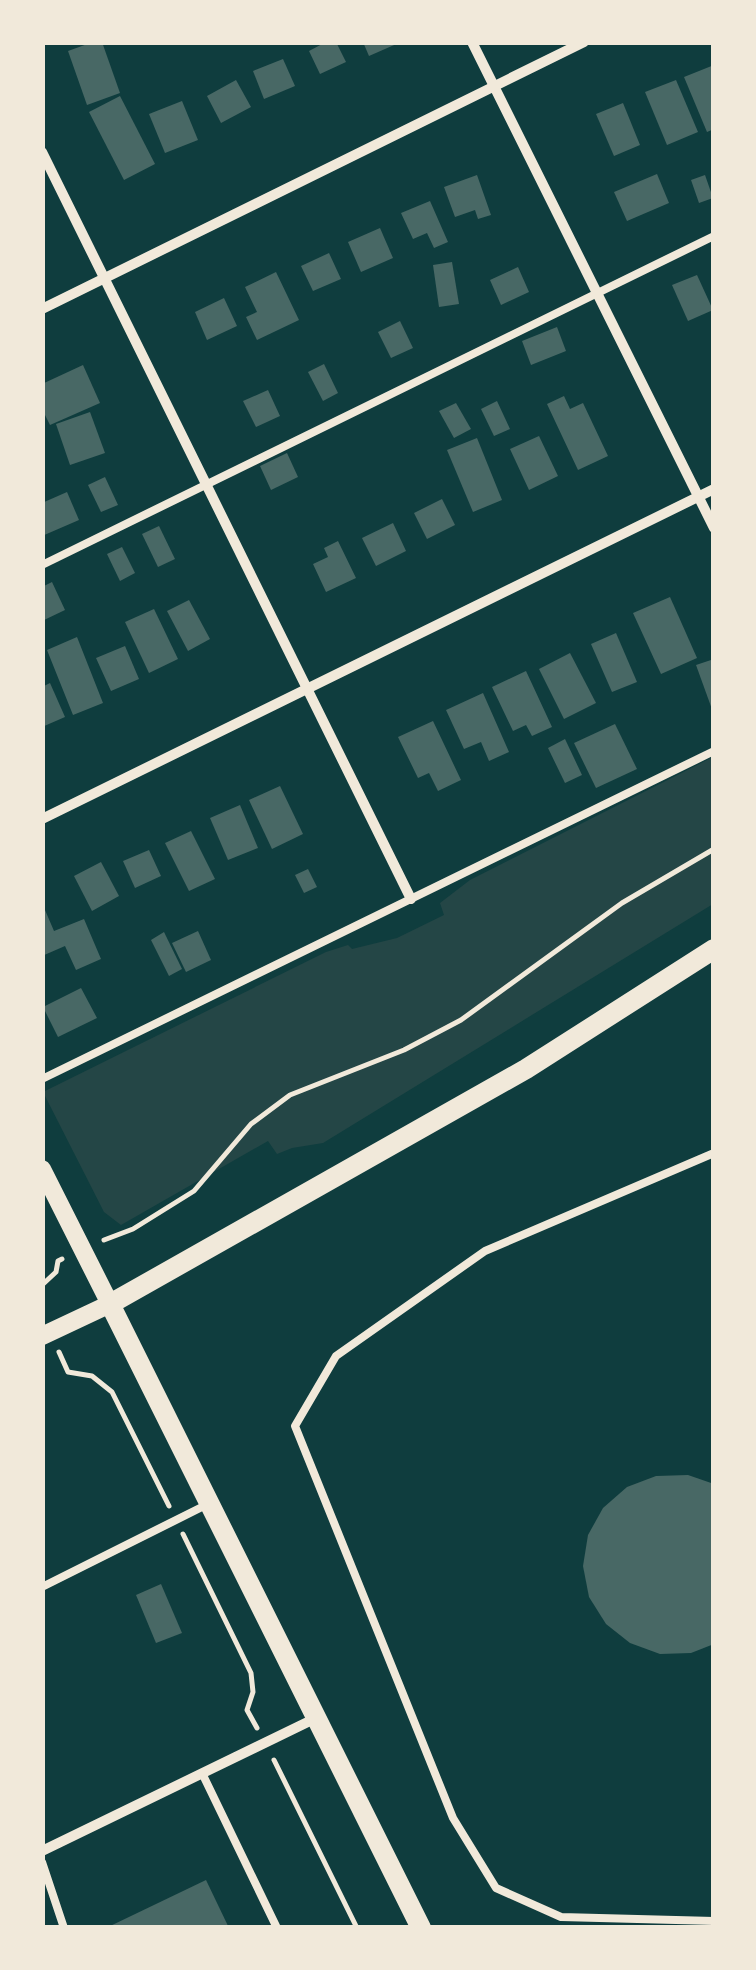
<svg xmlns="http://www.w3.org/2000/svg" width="756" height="1970" font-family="Karla,sans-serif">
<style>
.green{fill:#244646}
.building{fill:#486865}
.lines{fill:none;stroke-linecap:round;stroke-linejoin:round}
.path{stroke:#f1e9da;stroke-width:5}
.service{stroke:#f1e9da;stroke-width:8}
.minor{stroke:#f1e9da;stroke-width:10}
.tertiary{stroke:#f1e9da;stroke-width:18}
.secondary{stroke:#f1e9da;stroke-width:20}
</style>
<rect width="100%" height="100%" fill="#0f3d3e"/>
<path class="green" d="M713 757V904L323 1143 292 1148 277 1154 268 1141 121 1225 104 1212 43 1092 326 952 348 945 352 949 397 938 444 915 440 903 470 880Z"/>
<g class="building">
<path d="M93 42H102L120 93 87 105 68 51Z"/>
<path d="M326 42H336L346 62 320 74 309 51Z"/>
<path d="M363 42H401L369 56Z"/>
<path d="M283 59 295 86 264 99 253 71Z"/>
<path d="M714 65V129L707 132 684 77Z"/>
<path d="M236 80 251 107 221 123 207 96Z"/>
<path d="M676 80 698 132 667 145 645 92Z"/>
<path d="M120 96 155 164 124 180 89 112Z"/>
<path d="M182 101 198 140 165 153 149 114Z"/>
<path d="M623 103 640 145 614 156 596 114Z"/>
<path d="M657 174 669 203 627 221 614 192Z"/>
<path d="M477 175 491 215 478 219 475 210 455 217 444 187Z"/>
<path d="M705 175 713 198 699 203 691 180Z"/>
<path d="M430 201 448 242 434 248 427 233 413 239 401 213Z"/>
<path d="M380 228 393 258 361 272 348 242Z"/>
<path d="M329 253 341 279 313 291 301 266Z"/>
<path d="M452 262 459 304 439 307 433 265Z"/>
<path d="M518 267 529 292 501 305 490 280Z"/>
<path d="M276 272 299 320 257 340 246 317 257 312 245 287Z"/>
<path d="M697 275 713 310 688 321 672 285Z"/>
<path d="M224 298 237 326 207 340 195 312Z"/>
<path d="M400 321 413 348 391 358 378 332Z"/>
<path d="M557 327 566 351 531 365 522 341Z"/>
<path d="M324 364 338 393 323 401 308 372Z"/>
<path d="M83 365 100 403 50 425 42 409V384Z"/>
<path d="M268 390 280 416 256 427 243 401Z"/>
<path d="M564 396 570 409 583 403 608 456 578 470 547 404Z"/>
<path d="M497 401 510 429 494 436 481 409Z"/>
<path d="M456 403 471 429 454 438 439 411Z"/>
<path d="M90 412 105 453 70 465 56 424Z"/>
<path d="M539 436 558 476 529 490 510 449Z"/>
<path d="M477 438 502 500 473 512 447 450Z"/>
<path d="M287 453 298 477 271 490 260 466Z"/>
<path d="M105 477 118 505 101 512 88 485Z"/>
<path d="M67 492 79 520 42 536V503Z"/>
<path d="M442 499 455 525 427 539 414 513Z"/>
<path d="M393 523 406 551 376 566 362 538Z"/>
<path d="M159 526 175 559 158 567 142 534Z"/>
<path d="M338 541 356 578 326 592 313 564 328 557 324 548Z"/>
<path d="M122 547 135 573 120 581 107 554Z"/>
<path d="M52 582 65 610 42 621V587Z"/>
<path d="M670 597 697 658 661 674 633 613Z"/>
<path d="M189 600 210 639 188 651 167 611Z"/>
<path d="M154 609 178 659 149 673 125 622Z"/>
<path d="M616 633 637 682 612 692 591 644Z"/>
<path d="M77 637 103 703 73 715 47 650Z"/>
<path d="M125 646 139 679 111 691 96 658Z"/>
<path d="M570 653 596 703 564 719 539 669Z"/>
<path d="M714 659V712H713L696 665Z"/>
<path d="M526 671 552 727 532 736 526 725 513 731 492 687Z"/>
<path d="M50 683 65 717 42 727V687Z"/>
<path d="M483 693 509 752 489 761 481 742 464 749 446 710Z"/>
<path d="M433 721 461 780 438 791 429 773 418 778 398 737Z"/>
<path d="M615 724 637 769 596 788 574 743Z"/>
<path d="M565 739 582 775 565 783 548 748Z"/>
<path d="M280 786 303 834 272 849 249 800Z"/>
<path d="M240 805 258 848 228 860 210 818Z"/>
<path d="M191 831 215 879 189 891 165 843Z"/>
<path d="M149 850 161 876 135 888 123 861Z"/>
<path d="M101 862 119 896 92 911 74 876Z"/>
<path d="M308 869 317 887 304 893 295 875Z"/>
<path d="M42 903 54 931 84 919 101 959 76 970 65 946 42 956Z"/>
<path d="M198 931 211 960 186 972 172 943Z"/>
<path d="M164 932 182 969 169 976 151 940Z"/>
<path d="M81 988 97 1018 58 1037 43 1007Z"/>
<path d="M688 1475 714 1484V1644L691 1653 660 1654 630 1643 606 1624 589 1597 583 1566 588 1535 603 1508 627 1487 656 1476Z"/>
<path d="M161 1584 182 1633 156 1643 136 1595Z"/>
<path d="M206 1880 229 1928H106Z"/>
</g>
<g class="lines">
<g class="path">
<path d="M104 1240 133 1229 194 1191 251 1124 290 1095 404 1050 461 1020 622 903 714 849"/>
<path d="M42 1285 56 1272 58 1261 62 1259"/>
<path d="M59 1352 68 1372 92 1376 112 1392 169 1506"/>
<path d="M183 1534 251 1673 253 1692 247 1710 257 1728"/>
<path d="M274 1760 357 1928"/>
</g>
<g class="service">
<path d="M42 565 714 236"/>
<path d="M42 1079 714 751"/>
<path d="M714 1153 485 1251 336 1356 295 1426 453 1818 496 1888 561 1917 714 1921"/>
<path d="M42 1587 208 1504"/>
<path d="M202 1773 277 1928"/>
<path d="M42 1862 64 1928"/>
</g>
<g class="minor">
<path d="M472 42 714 528"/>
<path d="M42 152 411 899"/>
<path d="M42 309 584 42"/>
<path d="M42 819 714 489"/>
<path d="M42 1851 316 1718"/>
</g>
<path class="tertiary" d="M42 1169 110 1304 42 1336"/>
<path class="secondary" d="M421 1928 110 1304 526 1069 714 949"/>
</g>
<rect width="756" height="1970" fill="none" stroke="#f1e9da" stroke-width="90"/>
</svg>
